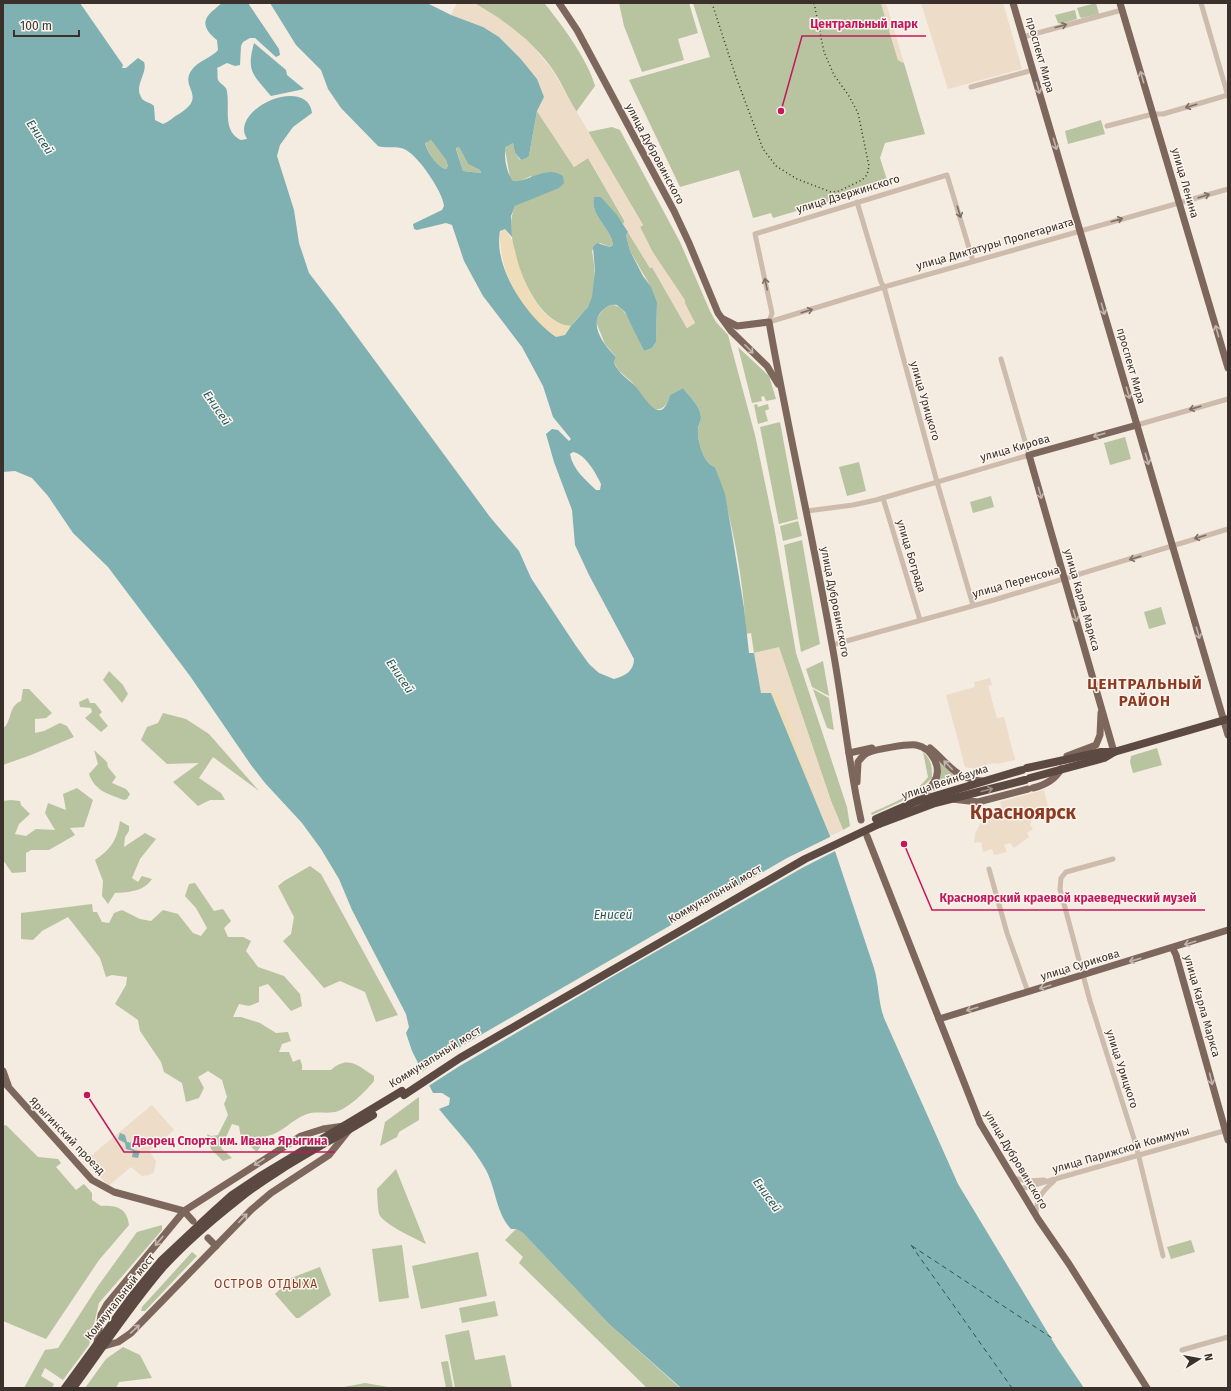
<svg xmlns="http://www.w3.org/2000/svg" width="1231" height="1391" font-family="'Fira Sans',sans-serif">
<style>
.green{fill:#b8c4a0}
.sand{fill:#efdcb8}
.plaza{fill:#ecdcc8}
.water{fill:#7fb0b2;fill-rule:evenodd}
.pier{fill:#f4ebe1}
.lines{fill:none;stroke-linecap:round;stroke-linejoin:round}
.ferry{stroke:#1f5a5e;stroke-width:1;stroke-dasharray:5 4;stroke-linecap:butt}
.minor{stroke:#cdbbac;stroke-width:5}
.major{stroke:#7d675c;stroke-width:7}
.highway{stroke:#5c4a42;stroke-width:8}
.rail{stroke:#3b302b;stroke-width:1.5;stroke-dasharray:1 3;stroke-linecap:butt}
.highway-bridge{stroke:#5c4a42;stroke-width:8}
.oneway{stroke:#7d6f65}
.oneway2{stroke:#c2b5ac}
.oneway3{stroke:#9c8e87}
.labels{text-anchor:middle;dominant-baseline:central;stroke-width:3;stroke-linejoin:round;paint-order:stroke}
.street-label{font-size:11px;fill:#3b302b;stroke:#fbf5ee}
.water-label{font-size:12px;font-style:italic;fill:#1f5a5e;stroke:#fbf5ee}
.neighbourhood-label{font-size:12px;letter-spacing:1px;fill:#8c3b22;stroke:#fbf5ee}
.district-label{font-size:15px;font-weight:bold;letter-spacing:1px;fill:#8c3b22;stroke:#fbf5ee}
.town-label{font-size:19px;font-weight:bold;fill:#8c3b22;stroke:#fbf5ee}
.leader{fill:none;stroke:#c2185b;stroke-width:1.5}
.callout-dot{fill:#c2185b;stroke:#fbf5ee;stroke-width:1.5}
.callout-label{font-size:12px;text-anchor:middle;font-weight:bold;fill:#c2185b;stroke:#fbf5ee;stroke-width:3;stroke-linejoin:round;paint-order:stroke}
</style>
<rect width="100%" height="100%" fill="#f4ebe1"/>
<g class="green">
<path d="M474 3 545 4C562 25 588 60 595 86L576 112C568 98 561 81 551 67 530 39 503 20 474 3Z"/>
<path d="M619 3H689L698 33 678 39 684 60 642 72 624 26Z"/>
<path d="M693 3H881L898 60 904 63 925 134 885 143 880 158 887 180 873 184 874 188 773 218 771 213 753 218 739 170 680 187 629 80 710 57Z"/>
<path d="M1096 3 1099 14 1082 18 1080 17 1077 8Z"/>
<path d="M1075 10 1077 19 1061 24 1058 23 1055 15Z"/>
<path d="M537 111 574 167 588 158 625 222 623 224 601 197H594C589 215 611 228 613 245L610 247 600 243 592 251C595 268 598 292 588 307 583 314 576 319 571 326 532 325 500 236 515 206L535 197 531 176 518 182 513 181 510 177 505 150 508 145 513 143 515 153 520 160 527 158 529 156Z"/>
<path d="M1101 120 1105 134 1068 144 1065 131Z"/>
<path d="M612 127 620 130 680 242 710 311 716 322 728 335 755 435 774 526 796 653 847 807 850 826 843 830 831 801 779 648 754 653 751 633 746 634C744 582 732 516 715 467 704 465 697 440 698 430 698 426 701 422 701 417 701 407 689 396 683 388L670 395C668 404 662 413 651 408L632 382 618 370 614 362 616 357 605 344 596 322C598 316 601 311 607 307 624 295 638 339 644 351L652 348 656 342 657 302 648 282 630 251 626 235 628 232 650 268 652 267 687 328 695 323 652 251 640 227 643 225 588 132Z"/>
<path d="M431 140 446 160 448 166 446 169C437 167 427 151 425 142Z"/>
<path d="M457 147H459L468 164 480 170 481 173 463 171 456 148Z"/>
<path d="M738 347 769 376 776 399 766 401 764 396 761 397 762 401 752 403Z"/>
<path d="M757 404 758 407 768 404 769 409 765 411 768 421 758 424 754 405Z"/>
<path d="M780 422 798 519 779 524 760 427Z"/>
<path d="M1125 437 1131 459 1110 465 1104 443Z"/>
<path d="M859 462 866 491 847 496 839 467Z"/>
<path d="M991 496 994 507 973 513 970 502Z"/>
<path d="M798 521 802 536 783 541 780 526Z"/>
<path d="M802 540 820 644 801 652 784 545Z"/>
<path d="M1161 607 1166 624 1149 629 1144 612Z"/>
<path d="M823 661 829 696 812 687 806 669Z"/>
<path d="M109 671 123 685 128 694 122 703 103 680Z"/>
<path d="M23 689H29L52 713 46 718 35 719V733L44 731 60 723 67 726 74 737 31 755 3 765V727H5C12 718 9 706 21 701Z"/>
<path d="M813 689 829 698 834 730 827 728Z"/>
<path d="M88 698 90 703H95L102 712 99 715 108 726 101 732 85 718 92 712 91 708 80 707 79 702Z"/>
<path d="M163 713 186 719 209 734 259 791 213 757 199 778 221 793 225 800H210L198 806 173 782 199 763 167 764 141 740 147 727 158 723Z"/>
<path d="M1157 748 1162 765 1133 773 1130 762 1131 756Z"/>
<path d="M94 750 107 762 108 767 116 777 112 783 126 789 130 794 127 799 124 800C108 794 95 791 89 774L98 764Z"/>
<path d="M923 752C932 760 932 767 932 778L913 796 872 815 871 813C891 804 915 795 928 777Z"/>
<path d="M937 760 955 776 962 779 928 793 933 786Z"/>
<path d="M77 788 93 800 84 827 70 828 75 835 49 850H31L26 853V872L12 873 3 860V801L11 800 20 801 21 805 30 814 19 824 15 834 26 836 36 829 55 830 45 813 48 803 66 810 63 794Z"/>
<path d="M120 821 129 826V831L125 837 124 847 145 833 156 839 140 859 132 878 138 882 142 876 152 879C143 892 129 892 115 893L108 904 102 896 103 881 95 860C111 849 117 840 120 821Z"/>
<path d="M310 866 321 874 398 1015 376 1022 365 992 340 981 324 988 283 941 291 934 294 917 278 886 284 881Z"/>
<path d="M195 883 214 911 223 909 231 921 224 928 228 937H243L251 941 246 951 258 967 284 976 300 994 302 1006 291 1011 268 984 259 987V1002L249 1006 239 1004 233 1017H241L260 1023 276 1033 288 1032 291 1041 282 1044 279 1052H289L293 1062 300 1059 302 1065V1070H331C348 1054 360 1067 374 1076V1081C366 1091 348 1109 335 1112 326 1114 316 1111 307 1114 292 1119 283 1133 267 1136L257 1152 241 1138 239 1126 232 1124 221 1148 232 1158 223 1161 211 1149 207 1134 211 1136 218 1135 228 1115 224 1104 227 1097 222 1080 208 1071 198 1077 204 1088 199 1098 186 1102 182 1083 164 1072 161 1062 140 1031 138 1020 115 1004 126 985 127 977 112 975 106 977 100 958 68 917 42 931 33 940 21 939V913L92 904 93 912H97L102 922 109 923 114 913 122 910 140 919 151 921 163 910 178 914 193 933 201 936 207 928 196 908 185 896 189 884Z"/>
<path d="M419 1097V1120L399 1132 397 1137 380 1146 385 1122Z"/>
<path d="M6 1125 38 1157 58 1159 61 1163 56 1167 76 1190 84 1184 92 1193V1200L101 1206C116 1205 127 1208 129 1225L99 1260 46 1339 3 1321V1126Z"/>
<path d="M396 1169 426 1244C416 1239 383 1224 379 1214 378 1209 377 1194 377 1189Z"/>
<path d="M162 1225V1230L99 1303 89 1345 63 1380 45 1368 41 1376 54 1384 52 1388H24L45 1350 58 1348 98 1286 137 1232Z"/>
<path d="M516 1229 523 1233 609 1324 680 1388H647L519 1263 523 1257 505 1240Z"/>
<path d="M1191 1240 1195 1252 1171 1259 1167 1247Z"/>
<path d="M402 1245 409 1298 379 1302 372 1249Z"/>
<path d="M192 1252 197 1256 145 1311H141L142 1307Z"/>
<path d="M478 1252 487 1296 421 1309 412 1266Z"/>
<path d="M320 1267 331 1295 299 1318H296L275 1294 291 1278Z"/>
<path d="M495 1301 498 1316 462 1323 459 1308Z"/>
<path d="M469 1330 475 1360 505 1355 512 1388H455L445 1335Z"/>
<path d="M123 1347 140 1355 152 1378 119 1382 116 1388H85L106 1359Z"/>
<path d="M448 1361 453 1388H446L441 1362Z"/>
<path d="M365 1383 394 1388H339Z"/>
</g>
<g class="sand">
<path d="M503 229H505C515 241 515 255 520 269 528 291 544 325 571 326L565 335 556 337C526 316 504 283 501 247 500 241 498 233 503 229Z"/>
<path d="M771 693H779L830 836Z"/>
</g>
<g class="plaza">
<path d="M457 3H474L499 18 527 40 551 68 643 225 640 227 652 251 685 300V303L695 323 687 328 652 267 650 268 623 224 625 221 588 158 574 167 537 111 544 97 520 58 499 37 483 27 451 15Z"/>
<path d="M881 3H886L904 63 898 60Z"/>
<path d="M921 3H1003L1022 69 948 89Z"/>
<path d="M779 647 831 801 843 830 830 836 779 693H761L754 653Z"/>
<path d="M990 678 992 685 988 686 997 718 1004 717 1015 760 997 764 996 763 989 764 977 769 965 767 946 695 975 687 974 682Z"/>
<path d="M1044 790 1048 807 1035 811 1030 825 1033 829 1027 833 1029 837 1014 848 1010 843 1004 845 1007 852 994 855 992 849 983 852 981 842 974 843 975 834 981 822 988 816 998 811V808L1002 807 1000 802Z"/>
<path d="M152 1105 174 1130 149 1151 156 1161 154 1172 149 1175 142 1176 131 1167 108 1186 86 1160Z"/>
</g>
<g class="water">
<path d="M3 3H80L123 65 122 68H126L138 58 144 62C148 73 134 85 141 97 143 102 150 102 154 106L155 120 163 124C169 122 173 117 179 114 208 96 180 88 191 71 198 60 212 58 218 50L217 40C204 30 200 20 215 9 217 7 220 4 223 3 230 1 241 3 248 3L279 49 280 55 276 57 255 38H250L243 42 241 46 240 65 235 66 227 63 217 68C218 71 217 77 218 80 221 85 227 86 227 92 230 108 222 131 241 140L247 139C246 136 244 134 244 130 244 102 308 79 312 113L293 127 280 145 277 156 294 210 299 243 309 273 339 312 490 517 519 551 531 578 576 646 589 664 599 673 614 679C625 676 634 671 634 659L589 575 575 545 572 510 554 462 546 434 552 429 558 430 569 441 571 439 553 417 543 386 522 347 483 296 464 261 452 225 446 223 417 230 414 229 413 224 442 210 444 206C443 192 419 157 406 150 398 145 387 149 378 146L341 108 328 89 321 70 296 45 270 3H427L451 15 483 27 499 37 520 58 537 79 544 97 537 111 529 156 527 158 521 160 515 153 513 143 506 147C503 156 507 174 513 181 528 183 546 164 563 176L564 183 559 188 515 206 511 216 512 237 505 229 500 231C493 268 527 317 556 337L565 335 571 326 588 307 592 297 595 271 593 247 597 243 610 247 613 245C611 228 589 215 594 197H601L617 215 628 232 626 235 630 251 643 276 651 287 657 302 656 342 652 348 644 351 625 312 617 305C611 304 607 306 603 310 587 324 605 346 616 357L614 362C617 373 629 379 636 387 646 399 661 428 670 395L683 388C689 396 701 407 701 417 701 422 698 425 698 430 697 440 704 465 715 467L725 494 732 534 744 608 749 653H754L761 693H771L830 836 874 968C879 985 878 1001 884 1018L958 1184 1057 1348 1084 1388H681L609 1324 523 1233 516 1229H511C496 1213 496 1189 486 1170 474 1148 455 1129 439 1109L449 1105 450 1098 442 1093H433L412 1051 406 1033 409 1027 406 1014 352 910 339 879 321 849 302 823 265 783 251 765 190 676 108 567 73 533 48 496 32 478 15 471 3 472ZM431 140 446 160 448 166 446 169C437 167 427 151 425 143ZM457 147H459L468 164 480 170 481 173 463 171 456 149ZM573 452C585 454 596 473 601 484L600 490H596C585 479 573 470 570 454Z"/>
<path d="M254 43 286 70 287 75 304 89 271 96C253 74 246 72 254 43Z"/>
<path d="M120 1133 125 1135 127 1142 132 1143 134 1150 140 1151 138 1158 132 1157 133 1151 126 1149 125 1143 118 1139Z"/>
</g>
<path class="pier" d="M832 836 837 850 802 868 615 975 458 1067 427 1087 420 1073 441 1058 787 858Z"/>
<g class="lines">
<g class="ferry">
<path d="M911 1245 1012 1388"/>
<path d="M912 1246 1052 1338"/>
</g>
<g class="minor">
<path d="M1201 3 1228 96"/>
<path d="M1023 37 1122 10"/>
<path d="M971 87 1033 70"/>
<path d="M1107 126 1153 114H1163L1228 95"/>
<path d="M857 202 881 282 884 287 937 482 973 605"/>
<path d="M769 322 884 287 1228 189"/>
<path d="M769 322 772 313 755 234 947 175 973 261"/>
<path d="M1137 425 1228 399"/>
<path d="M883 498 920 620"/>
<path d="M807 511 853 505 876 500 1029 455 1001 359"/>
<path d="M832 645 994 600 1228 529"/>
<path d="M1113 859 1066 872 1061 878 1060 889 1090 1001 1136 1145 1163 1256"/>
<path d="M989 869 1007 933 1028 992"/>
<path d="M1013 1178 1027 1181 1044 1180"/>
<path d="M1020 1189 1227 1130"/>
<path d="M1036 1214C1036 1198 1043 1191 1054 1181"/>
<path d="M1182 1350 1228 1337"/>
</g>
<g class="major">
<path d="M559 3 577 30 674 211 689 243 718 313 731 331 767 366 778 384"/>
<path d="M1013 3 1228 735"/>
<path d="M1120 3 1228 368"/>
<path d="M723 319 737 326 769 322C788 430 813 537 832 645 843 703 848 762 861 820"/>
<path d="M930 748C949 764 954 778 982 781"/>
<path d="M1114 752 1029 455 1137 425"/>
<path d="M849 753 872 748"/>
<path d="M1067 756 1096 745 1100 735 1101 713"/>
<path d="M857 782 858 762C861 758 863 755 867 753 876 749 907 744 916 745 932 748 943 768 934 782 930 789 921 796 915 802"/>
<path d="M1033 788C1045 785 1055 780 1061 769"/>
<path d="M952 799 978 802 1028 789"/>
<path d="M867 836 980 1123 1038 1219 1069 1264 1147 1388"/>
<path d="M1173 949 1176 955 1228 1140"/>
<path d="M939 1019 1228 930"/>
<path d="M3 1071 8 1085"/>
<path d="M3 1081 92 1180 114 1192 184 1211 193 1221"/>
<path d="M208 1238 216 1246"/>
<path d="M97 1343 101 1315 107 1304 184 1211 301 1136 323 1129 344 1126"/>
<path d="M101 1347 118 1342 131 1333 251 1210 271 1193 329 1155 349 1130"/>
</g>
<g class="highway">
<path d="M1027 768 1101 752H1114L1228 719"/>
<path d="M1030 778 1104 758 1114 752"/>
<path d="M876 819 915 802 1022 770"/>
<path d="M879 824 935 803 1025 780"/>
<path d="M65 1388 132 1296 161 1261 211 1214 232 1195 259 1177 402 1091"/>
<path d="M73 1388C103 1347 131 1304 164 1266 185 1243 212 1220 236 1201 278 1167 328 1143 373 1115"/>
</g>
<path class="rail" d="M712 3 736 77 763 149 776 166 797 179 831 192 839 191 862 180 867 175 869 166 858 113 849 96 834 75 824 52 814 3"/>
<path class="highway-bridge" d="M404 1095 460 1058 805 859 879 824"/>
</g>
<defs><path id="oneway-shaft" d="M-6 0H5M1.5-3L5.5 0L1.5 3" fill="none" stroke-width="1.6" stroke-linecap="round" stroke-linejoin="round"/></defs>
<g class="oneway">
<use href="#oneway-shaft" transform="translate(1061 26) rotate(-15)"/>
<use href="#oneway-shaft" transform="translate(1191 106) rotate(163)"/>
<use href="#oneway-shaft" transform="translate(1204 196) rotate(-17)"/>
<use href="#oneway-shaft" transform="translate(959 212) rotate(73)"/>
<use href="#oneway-shaft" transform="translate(1117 220) rotate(-16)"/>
<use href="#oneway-shaft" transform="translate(766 284) rotate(-102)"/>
<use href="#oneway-shaft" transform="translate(807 311) rotate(-17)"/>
<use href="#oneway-shaft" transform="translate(1195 408) rotate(164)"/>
<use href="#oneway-shaft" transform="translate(1200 537) rotate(163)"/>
<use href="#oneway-shaft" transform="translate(1135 558) rotate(163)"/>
</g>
<g class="oneway2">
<use href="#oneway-shaft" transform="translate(1142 77) rotate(-106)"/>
<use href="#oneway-shaft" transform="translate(1038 88) rotate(74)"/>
<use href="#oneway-shaft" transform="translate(1055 144) rotate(74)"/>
<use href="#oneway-shaft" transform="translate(1103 309) rotate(74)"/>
<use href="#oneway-shaft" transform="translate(1217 331) rotate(-106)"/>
<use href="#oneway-shaft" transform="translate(749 349) rotate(45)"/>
<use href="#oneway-shaft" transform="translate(1128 393) rotate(74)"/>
<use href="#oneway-shaft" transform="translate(1099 435) rotate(164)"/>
<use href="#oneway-shaft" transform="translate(1147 459) rotate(74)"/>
<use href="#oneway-shaft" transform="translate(1040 493) rotate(74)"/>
<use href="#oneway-shaft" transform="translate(1075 616) rotate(74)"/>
<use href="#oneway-shaft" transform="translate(1198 633) rotate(74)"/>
<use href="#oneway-shaft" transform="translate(948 765) rotate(-134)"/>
<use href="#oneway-shaft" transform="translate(1190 943) rotate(163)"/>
<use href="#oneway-shaft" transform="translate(1135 960) rotate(164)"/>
<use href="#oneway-shaft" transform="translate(1045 987) rotate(163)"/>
<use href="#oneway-shaft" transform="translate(972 1009) rotate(163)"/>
<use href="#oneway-shaft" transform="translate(1211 1079) rotate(76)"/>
<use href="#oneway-shaft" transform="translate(259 1162) rotate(147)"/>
<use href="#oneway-shaft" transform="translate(243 1218) rotate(-46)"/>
<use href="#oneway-shaft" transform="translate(159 1241) rotate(130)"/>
<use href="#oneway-shaft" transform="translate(135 1329) rotate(-43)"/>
</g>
<use class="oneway3" href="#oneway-shaft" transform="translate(987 790) rotate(-14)"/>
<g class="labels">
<g class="street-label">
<text transform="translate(1040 55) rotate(74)">проспект Мира</text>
<text transform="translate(655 154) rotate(62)">улица Дубровинского</text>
<text transform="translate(1185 183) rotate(74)">улица Ленина</text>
<text transform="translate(848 194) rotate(-17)">улица Дзержинского</text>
<text transform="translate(995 244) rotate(-16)">улица Диктатуры Пролетариата</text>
<text transform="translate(1131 366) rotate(74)">проспект Мира</text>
<text transform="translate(925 401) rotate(74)">улица Урицкого</text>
<text transform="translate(1015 448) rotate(-16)">улица Кирова</text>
<text transform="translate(911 556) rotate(73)">улица Бограда</text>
<text transform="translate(1016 582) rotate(-16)">улица Перенсона</text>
<text transform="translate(1082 600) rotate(74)">улица Карла Маркса</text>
<text transform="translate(835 602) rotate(79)">улица Дубровинского</text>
<text transform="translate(945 782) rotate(-18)">улица Вейнбаума</text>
<text transform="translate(715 894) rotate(-30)">Коммунальный мост</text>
<text transform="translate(1080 965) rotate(-17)">улица Сурикова</text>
<text transform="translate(1202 1006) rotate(74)">улица Карла Маркса</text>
<text transform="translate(435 1057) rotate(-32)">Коммунальный мост</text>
<text transform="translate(1122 1069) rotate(72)">улица Урицкого</text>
<text transform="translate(67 1136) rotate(46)">Ярыгинский проезд</text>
<text transform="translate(1121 1150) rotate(-16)">улица Парижской Коммуны</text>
<text transform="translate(1016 1160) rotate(59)">улица Дубровинского</text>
<text transform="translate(120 1297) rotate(-52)">Коммунальный мост</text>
</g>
<g class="water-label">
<text transform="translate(40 137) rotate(57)">Енисей</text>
<text transform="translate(217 408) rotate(56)">Енисей</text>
<text transform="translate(400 676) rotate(56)">Енисей</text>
<text x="613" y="915">Енисей</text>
<text transform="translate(767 1195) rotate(54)">Енисей</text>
</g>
<g class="neighbourhood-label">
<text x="266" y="1284">ОСТРОВ ОТДЫХА</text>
</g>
<g class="district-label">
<text x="1145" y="684">ЦЕНТРАЛЬНЫЙ<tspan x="1145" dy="17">РАЙОН</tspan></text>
</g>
<g class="town-label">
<text x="1023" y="812">Красноярск</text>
</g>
</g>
<path class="leader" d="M781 111L802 36H926M904 844L932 910H1205M87 1095L124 1152H335"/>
<g class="callout-dot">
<circle cx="781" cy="111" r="4"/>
<circle cx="904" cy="844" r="4"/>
<circle cx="87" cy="1095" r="4"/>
</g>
<g class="callout-label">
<text x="864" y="28">Центральный парк</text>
<text x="1068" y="902">Красноярский краевой краеведческий музей</text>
<text x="230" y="1145">Дворец Спорта им. Ивана Ярыгина</text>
</g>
<rect width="1231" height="1391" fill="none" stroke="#3b302b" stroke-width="8"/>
<g transform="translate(1199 1359) rotate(79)" stroke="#fbf5ee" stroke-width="3" paint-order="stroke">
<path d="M0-3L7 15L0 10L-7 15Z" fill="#3b302b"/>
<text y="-6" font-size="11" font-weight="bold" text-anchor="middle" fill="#3b302b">N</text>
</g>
<path d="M14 30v6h65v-6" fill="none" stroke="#3b302b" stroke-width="2"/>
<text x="20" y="30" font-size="12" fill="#3b302b" stroke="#fbf5ee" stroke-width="3" paint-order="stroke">100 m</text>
</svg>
